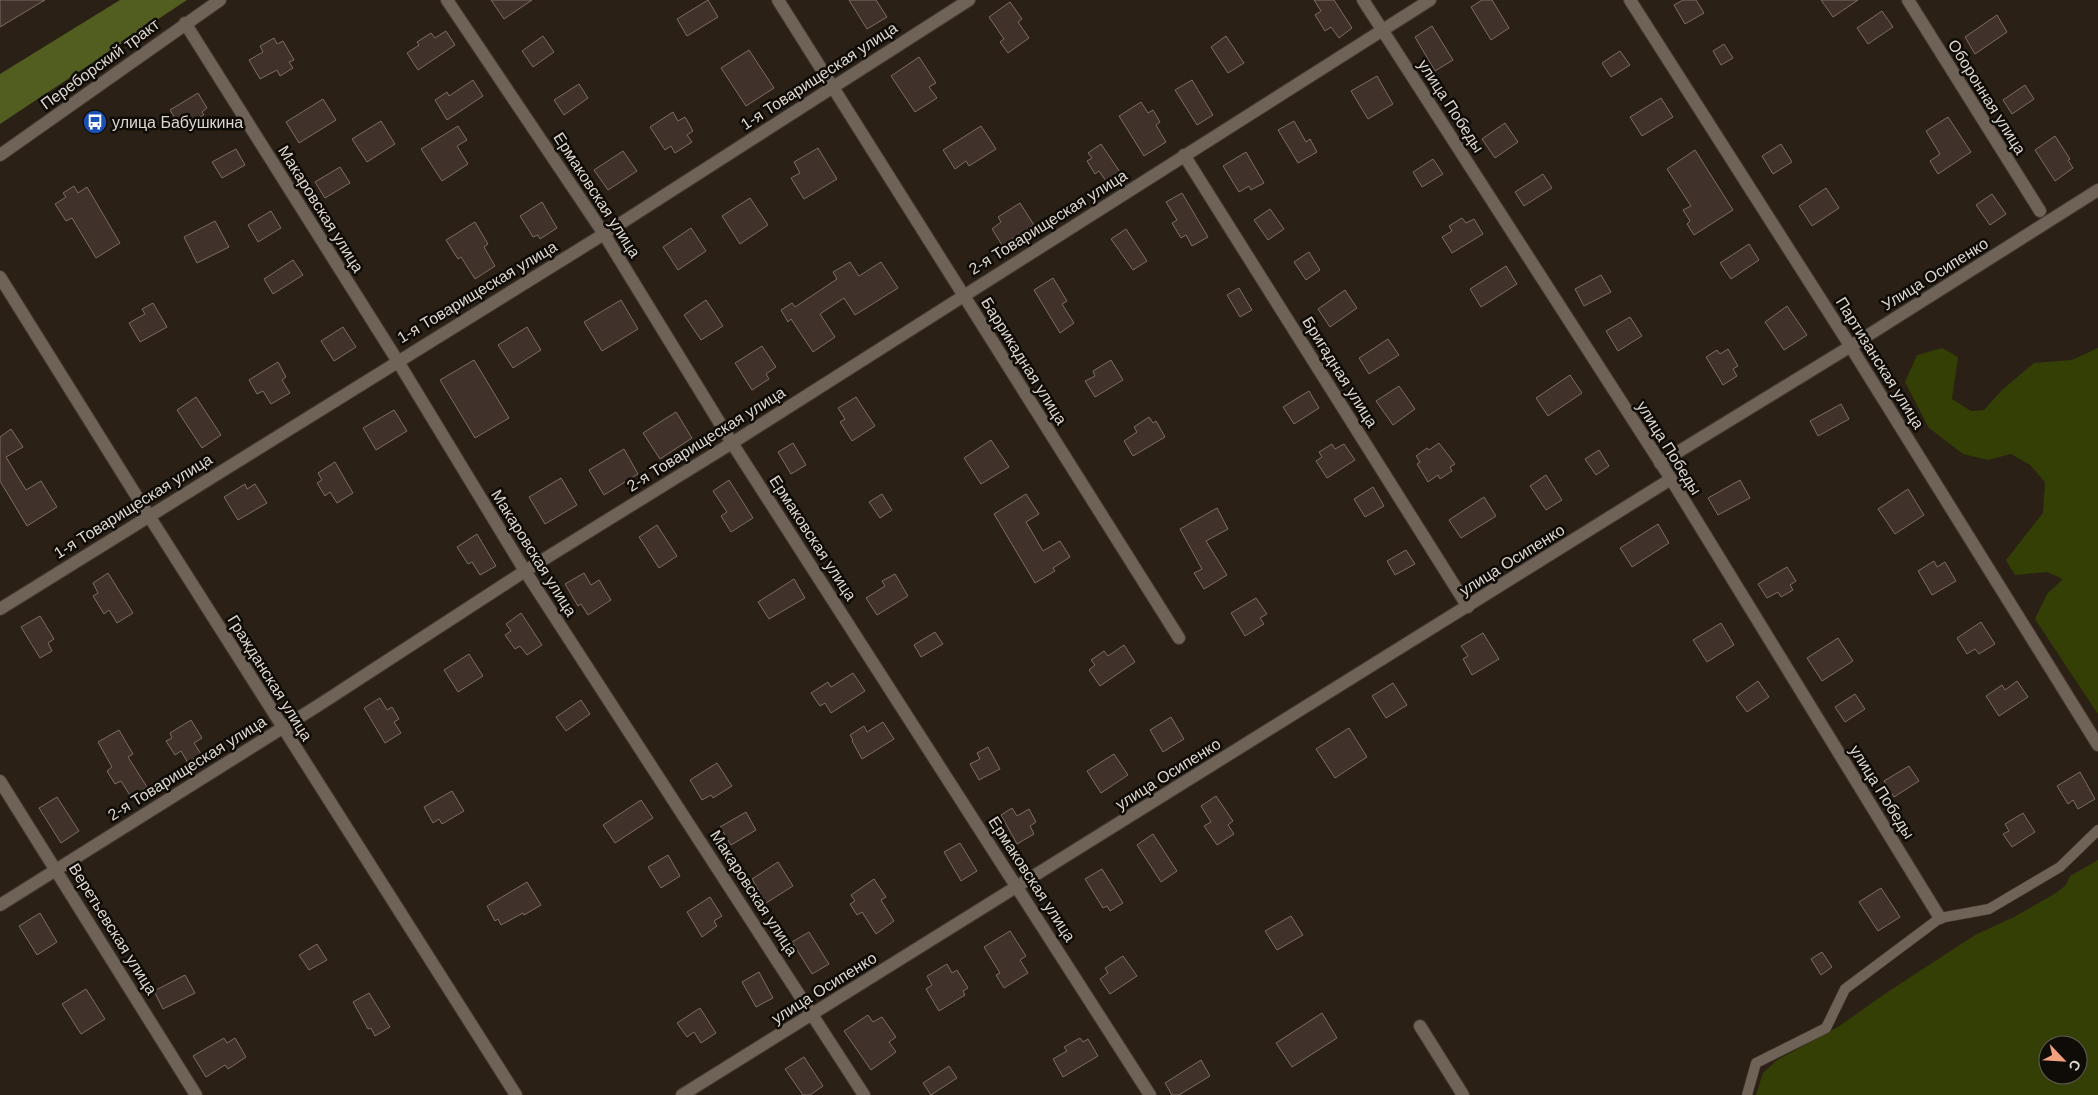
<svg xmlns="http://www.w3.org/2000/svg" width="2098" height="1095" font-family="Helvetica,sans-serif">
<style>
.green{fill:#343f06;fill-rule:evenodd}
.forest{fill:#515e20}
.building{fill:#40312b;stroke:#7e6c65}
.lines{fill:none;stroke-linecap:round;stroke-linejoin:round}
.service-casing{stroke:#433a33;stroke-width:11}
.minor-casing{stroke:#433a33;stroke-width:14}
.secondary-casing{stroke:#433a33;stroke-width:14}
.service{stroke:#6f6256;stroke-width:10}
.minor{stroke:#6f6256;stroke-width:12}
.secondary{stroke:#6f6256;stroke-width:12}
.labels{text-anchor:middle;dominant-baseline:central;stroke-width:5;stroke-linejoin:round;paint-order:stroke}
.street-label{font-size:16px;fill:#ded7d0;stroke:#0f0b06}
.poi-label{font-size:16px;fill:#ded7d0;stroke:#0f0b06;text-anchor:start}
</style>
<rect width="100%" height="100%" fill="#2a2015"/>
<g class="green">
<path d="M1942 348 1958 357 1952 399 1971 411 1984 410 2002 390 2034 363 2072 360 2098 348V714L2035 619 2047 594 2063 579 2047 572 2015 575 2006 560 2043 513 2045 482 2030 465 2011 454 1988 460 1963 454 1929 428 1905 382 1917 355Z"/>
<path d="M2098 860V1095H1756L1763 1073 1777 1060 1838 1027 1886 993 1975 935 2014 917 2056 893 2066 885 2070 876ZM2048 1045H2078V1075H2048Z"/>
</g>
<path class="forest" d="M120 0H187L0 124V74Z"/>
<g class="building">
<path d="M0 0H45L0 27Z"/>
<path d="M491 0H532L504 19Z"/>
<path d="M708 0 718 17 687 36 677 19Z"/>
<path d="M849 0H876L887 17 867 29Z"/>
<path d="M1314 0H1334L1352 28 1339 38 1331 27 1325 31 1315 15 1321 11Z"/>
<path d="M1482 0H1492L1509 28 1491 40 1471 7Z"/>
<path d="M1683 0H1696L1704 13 1685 24 1674 5Z"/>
<path d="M1821 0H1858L1833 17Z"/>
<path d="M1010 2 1022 19 1018 22 1029 38 1008 53 1000 42 1004 39 989 17Z"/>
<path d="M1882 11 1893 27 1868 44 1857 28Z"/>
<path d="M1997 15 2007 32 1975 54 1965 37Z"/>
<path d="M1432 26 1453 60 1435 71 1415 37Z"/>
<path d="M446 31 455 45 418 70 407 53 419 45 417 42 431 33 435 38Z"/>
<path d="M543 36 554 52 533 67 522 51Z"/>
<path d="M1226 36 1244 63 1228 73 1211 47Z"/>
<path d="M274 38 277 44 283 41 294 60 289 62 293 68 280 76 277 70 260 79 249 60 263 52 260 46Z"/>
<path d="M1724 44 1733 58 1721 65 1713 51Z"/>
<path d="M749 50 774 88 746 106 721 68Z"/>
<path d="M1620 51 1630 65 1611 77 1602 63Z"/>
<path d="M919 57 936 83 929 87 937 98 915 112 891 76Z"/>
<path d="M1377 76 1393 104 1368 119 1351 91Z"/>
<path d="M473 80 483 96 447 120 435 100 447 92 449 96Z"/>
<path d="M1192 80 1213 115 1197 125 1175 90Z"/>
<path d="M579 84 588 98 564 115 554 100Z"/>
<path d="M2025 85 2034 99 2012 114 2003 100Z"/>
<path d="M198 93 207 108 202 112 204 115 188 124 186 121 179 125 170 110Z"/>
<path d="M1661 98 1673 117 1642 136 1630 117Z"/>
<path d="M323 99 336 120 299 143 286 122Z"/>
<path d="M1141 102 1148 113 1153 110 1160 122 1156 125 1166 142 1144 156 1119 116Z"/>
<path d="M673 112 678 121 685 117 693 131 687 135 692 142 675 153 671 146 665 150 650 127Z"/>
<path d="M1948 117 1971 152 1938 174 1930 161 1940 154 1926 131Z"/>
<path d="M381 121 395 144 367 162 352 139Z"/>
<path d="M1294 121 1306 142 1310 139 1317 152 1298 163 1278 130Z"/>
<path d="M1505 123 1518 142 1495 158 1482 139Z"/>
<path d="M458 126 467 140 457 146 468 164 442 181 421 149Z"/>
<path d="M981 126 996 149 969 166 966 161 955 169 943 150Z"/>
<path d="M2055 136 2070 159 2068 160 2073 168 2055 181 2035 150Z"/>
<path d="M1101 144 1120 172 1106 181 1099 171 1095 174 1087 161 1092 158 1088 153Z"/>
<path d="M1781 144 1792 162 1773 174 1762 156Z"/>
<path d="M818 148 837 179 804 199 791 178 800 173 794 162Z"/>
<path d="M236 149 245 165 222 178 212 162Z"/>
<path d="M1695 150 1733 210 1694 235 1687 224 1690 221 1683 210 1691 206 1667 169Z"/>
<path d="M623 151 637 171 608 190 594 170Z"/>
<path d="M1246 152 1264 183 1251 190 1249 186 1239 192 1223 166Z"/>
<path d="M1433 159 1443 174 1422 187 1413 172Z"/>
<path d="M340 167 350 183 325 198 315 182Z"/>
<path d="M1543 174 1552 188 1524 206 1515 192Z"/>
<path d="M74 186 78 193 87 187 120 243 96 258 72 218 66 221 55 204 66 197 63 193Z"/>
<path d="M1826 188 1839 208 1812 226 1799 206Z"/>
<path d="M1182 193 1208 237 1192 246 1186 235 1181 238 1172 223 1177 220 1166 202Z"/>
<path d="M1992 194 2006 214 1990 225 1976 205Z"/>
<path d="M750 198 768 225 740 244 722 216Z"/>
<path d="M542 202 557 228 540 239 538 235 533 237 520 216Z"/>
<path d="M1020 203 1034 225 1002 245 992 229 1001 222 998 217Z"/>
<path d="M1270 209 1284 229 1268 240 1254 220Z"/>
<path d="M271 211 281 228 258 242 248 225Z"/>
<path d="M1462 218 1466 223 1474 219 1483 234 1452 253 1442 237 1452 231 1449 226Z"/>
<path d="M215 221 229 247 197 263 184 237Z"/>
<path d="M475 222 488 244 484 247 495 266 475 279 461 257 458 259 446 240Z"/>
<path d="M691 228 706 251 678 270 663 247Z"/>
<path d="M1126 229 1147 261 1133 270 1111 239Z"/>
<path d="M1749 244 1759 260 1731 279 1720 263Z"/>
<path d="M1309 252 1320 270 1306 280 1294 262Z"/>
<path d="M293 260 303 275 273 294 264 279Z"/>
<path d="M850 262 859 276 881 262 898 288 855 315 844 298 820 314 835 337 813 352 791 319 788 322 781 310 792 303 795 307 837 279 833 272Z"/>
<path d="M1506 266 1517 284 1481 307 1470 289Z"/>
<path d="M1601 275 1611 292 1584 306 1575 289Z"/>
<path d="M1053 278 1067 301 1062 304 1074 323 1060 333 1034 290Z"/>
<path d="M1239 288 1252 310 1240 317 1227 295Z"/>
<path d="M1345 290 1357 308 1330 327 1318 309Z"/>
<path d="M621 300 638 329 602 351 584 322Z"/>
<path d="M706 300 723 326 701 340 684 315Z"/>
<path d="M153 303 167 327 140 342 129 323 145 314 142 309Z"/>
<path d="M1787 306 1807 335 1784 350 1765 322Z"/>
<path d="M1630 317 1642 336 1618 351 1606 331Z"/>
<path d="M343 327 356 347 334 361 321 341Z"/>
<path d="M527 327 541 350 513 368 498 345Z"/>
<path d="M1388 339 1399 355 1369 374 1359 358Z"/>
<path d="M762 346 776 367 766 374 769 379 752 390 735 363Z"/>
<path d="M1728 349 1738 366 1733 369 1737 376 1723 385 1706 357 1717 350 1720 354Z"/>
<path d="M474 360 509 418 475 438 440 380Z"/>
<path d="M1111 360 1123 380 1095 397 1085 381 1095 376 1093 371Z"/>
<path d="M278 362 286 377 282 380 290 393 271 404 263 391 257 394 249 380Z"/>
<path d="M1570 375 1582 393 1548 416 1536 398Z"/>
<path d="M1399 386 1415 409 1393 425 1376 401Z"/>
<path d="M1309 391 1319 408 1294 424 1283 407Z"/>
<path d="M196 397 221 435 202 448 177 410Z"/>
<path d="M856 397 875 426 852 441 840 422 845 419 838 408Z"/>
<path d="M1841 404 1849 419 1818 436 1810 421Z"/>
<path d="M394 410 407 431 376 450 363 428Z"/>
<path d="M676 412 692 438 660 459 643 433Z"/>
<path d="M1149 417 1153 423 1156 421 1165 437 1133 456 1124 441 1137 432 1134 427Z"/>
<path d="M11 429 23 447 6 457 26 490 41 481 57 507 27 526 0 481V437Z"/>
<path d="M991 440 1009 467 981 484 964 458Z"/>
<path d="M793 443 806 465 791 474 778 452Z"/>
<path d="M1439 443 1455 464 1450 467 1452 471 1440 479 1438 475 1428 482 1417 464 1420 462 1416 456 1427 448 1429 450Z"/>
<path d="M1332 444 1335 449 1344 444 1355 460 1327 478 1316 461 1322 457 1319 452Z"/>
<path d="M624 449 638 474 604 495 589 470Z"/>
<path d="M1599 450 1609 466 1596 475 1585 459Z"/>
<path d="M335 462 353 493 337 503 330 492 325 496 317 483 322 480 318 473Z"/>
<path d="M1546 475 1562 500 1546 510 1530 486Z"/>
<path d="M561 478 577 505 545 524 529 497Z"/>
<path d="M729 480 753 518 731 532 721 516 727 512 713 491Z"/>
<path d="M1740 480 1750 498 1718 515 1708 498Z"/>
<path d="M245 484 247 489 255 484 267 503 238 520 224 497Z"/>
<path d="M1373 487 1384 506 1365 517 1354 499Z"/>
<path d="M1908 489 1924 515 1895 534 1878 509Z"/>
<path d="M882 494 892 510 880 518 869 502Z"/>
<path d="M1026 494 1039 514 1026 522 1043 551 1060 541 1070 557 1053 568 1055 571 1035 583 994 514Z"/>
<path d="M1484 497 1496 516 1461 538 1449 520Z"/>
<path d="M1217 508 1228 529 1206 541 1227 575 1204 589 1194 573 1202 569 1180 529Z"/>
<path d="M1658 524 1669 543 1632 567 1620 548Z"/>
<path d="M657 525 677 556 659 568 639 537Z"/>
<path d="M477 534 496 566 480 575 472 562 468 564 457 547Z"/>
<path d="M1406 550 1415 564 1395 575 1387 561Z"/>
<path d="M1934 561 1937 567 1945 562 1956 581 1932 595 1918 571Z"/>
<path d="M1787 567 1796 581 1790 585 1793 590 1781 597 1778 592 1767 598 1758 584Z"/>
<path d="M108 573 133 613 117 623 109 610 104 614 93 596 98 593 93 583Z"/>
<path d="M584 573 591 585 599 580 611 600 588 615 581 604 578 606 565 584Z"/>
<path d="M895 574 908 596 877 615 866 598 885 586 882 581Z"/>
<path d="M794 579 805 598 769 619 758 602Z"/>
<path d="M1256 598 1267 614 1260 618 1264 624 1245 636 1231 613Z"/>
<path d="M521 613 542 645 527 655 520 646 515 649 505 635 511 631 506 624Z"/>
<path d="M40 616 54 639 48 643 52 651 40 658 21 627Z"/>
<path d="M1981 622 1995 644 1979 654 1975 649 1967 654 1957 638Z"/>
<path d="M1721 623 1734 645 1707 662 1693 640Z"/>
<path d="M935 632 943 644 921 657 914 645Z"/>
<path d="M1483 633 1499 659 1472 675 1463 659 1468 656 1461 646Z"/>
<path d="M1838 638 1853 661 1822 681 1807 658Z"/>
<path d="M1124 645 1135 662 1100 686 1089 670 1095 665 1091 660 1104 651 1108 656Z"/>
<path d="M469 654 483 676 458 692 444 670Z"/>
<path d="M853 673 865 691 831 713 825 703 820 706 811 693 828 682 831 687Z"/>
<path d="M1758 681 1769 697 1747 712 1736 697Z"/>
<path d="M2017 681 2028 697 1999 716 1986 696 2002 685 2005 690Z"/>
<path d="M1393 683 1407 705 1386 718 1372 696Z"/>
<path d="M1855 694 1865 709 1845 722 1835 707Z"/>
<path d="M380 698 387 710 392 707 399 719 394 722 401 733 385 743 364 708Z"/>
<path d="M581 700 590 714 566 731 556 717Z"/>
<path d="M1171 717 1184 739 1163 752 1150 730Z"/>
<path d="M191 720 202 738 194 743 201 754 188 763 181 751 175 755 166 741 172 738 170 733Z"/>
<path d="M883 722 894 739 862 759 852 741 853 740 850 735 864 726 867 732Z"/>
<path d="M1349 728 1367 757 1335 778 1316 749Z"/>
<path d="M119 730 133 754 128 757 147 787 131 797 121 781 115 784 107 771 112 767 98 742Z"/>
<path d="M988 747 1000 769 979 780 970 764 980 759 977 753Z"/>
<path d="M1114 754 1128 775 1101 793 1087 771Z"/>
<path d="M717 763 732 786 713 798 711 795 702 800 690 780Z"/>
<path d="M1909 766 1919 781 1894 797 1884 781Z"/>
<path d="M2080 772 2095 799 2078 809 2073 800 2068 804 2057 786Z"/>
<path d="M452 791 464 811 442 824 439 819 433 823 424 807Z"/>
<path d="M1216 796 1233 821 1228 825 1234 834 1217 845 1204 826 1211 822 1201 806Z"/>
<path d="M57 797 79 831 61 843 39 808Z"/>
<path d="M641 800 653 818 615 843 603 825Z"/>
<path d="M1012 808 1017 816 1029 809 1036 822 1030 826 1034 834 1017 844 1001 815Z"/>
<path d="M746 812 756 830 731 845 720 827Z"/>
<path d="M2023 813 2035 832 2012 847 2003 834 2009 831 2005 824Z"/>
<path d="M1153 834 1177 871 1161 882 1137 845Z"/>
<path d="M960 843 977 871 961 881 944 852Z"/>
<path d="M668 855 680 876 661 888 648 867Z"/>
<path d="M778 862 793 886 766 903 752 879Z"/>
<path d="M1102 869 1123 903 1110 911 1107 906 1103 908 1085 879Z"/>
<path d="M874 879 886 897 881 900 894 921 876 934 862 912 857 915 850 904 855 901 851 895Z"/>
<path d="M527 882 541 905 524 915 523 913 501 925 498 919 495 921 487 906Z"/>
<path d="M1881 888 1900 917 1878 931 1859 902Z"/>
<path d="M710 897 722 916 714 921 717 926 702 937 687 912Z"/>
<path d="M40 913 57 942 37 955 19 926Z"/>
<path d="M1291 916 1303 935 1277 950 1265 931Z"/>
<path d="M1010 931 1026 956 1020 960 1028 973 1004 988 996 975 1000 973 984 947Z"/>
<path d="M809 932 829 964 812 974 792 942Z"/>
<path d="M317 944 327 960 309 970 299 955Z"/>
<path d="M1822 952 1832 967 1821 975 1811 959Z"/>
<path d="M1123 956 1137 976 1110 994 1100 979 1108 973 1105 968Z"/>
<path d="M947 964 952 973 957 970 968 988 963 991 965 995 939 1011 926 989 932 985 927 976Z"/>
<path d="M759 972 773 998 756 1007 742 982Z"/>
<path d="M185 975 195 993 163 1009 154 991Z"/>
<path d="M86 989 105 1019 81 1034 62 1004Z"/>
<path d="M369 993 390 1027 375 1036 371 1028 368 1029 353 1002Z"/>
<path d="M700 1008 716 1033 701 1043 694 1032 687 1037 677 1023Z"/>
<path d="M1322 1013 1337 1038 1292 1067 1276 1043Z"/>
<path d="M868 1015 873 1022 882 1017 896 1037 889 1042 896 1052 871 1070 844 1031Z"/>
<path d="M224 1038 227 1043 235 1038 246 1057 228 1069 225 1065 206 1077 193 1056Z"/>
<path d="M1080 1038 1083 1042 1088 1039 1098 1056 1063 1077 1053 1059 1067 1051 1064 1047Z"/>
<path d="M804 1057 823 1086 810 1095H803L785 1069Z"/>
<path d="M1201 1060 1210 1076 1179 1095H1172L1165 1083Z"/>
<path d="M949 1066 957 1078 931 1095 923 1083Z"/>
</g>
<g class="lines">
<g class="service-casing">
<path id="service" d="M1747 1095 1756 1063 1826 1028 1845 989 1940 918 1989 909 2060 867 2098 830"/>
</g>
<g class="minor-casing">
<g id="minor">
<path d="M447 0 604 234 732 443 1150 1095"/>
<path d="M778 0 1179 638"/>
<path d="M1363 0 1671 479 1940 918"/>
<path d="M1630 0 1844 336 2098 745"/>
<path d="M1908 0 2040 211"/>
<path d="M185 23 397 360 525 571 864 1095"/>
<path d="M1184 155 1468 607"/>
<path d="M1660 463 1851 346 2098 190"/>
<path d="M0 609 604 234 969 0"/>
<path d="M0 781 196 1095"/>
<path d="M0 905 319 705 525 571 732 443 1430 0"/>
<path d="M1420 1026 1463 1095"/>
<path d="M682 1095 1671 479"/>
</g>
</g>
<g class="secondary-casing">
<g id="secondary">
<path d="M0 155 220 0"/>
<path d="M0 277 149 516 516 1095"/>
</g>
</g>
<use href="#service" class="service"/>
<use href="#minor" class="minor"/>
<use href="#secondary" class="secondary"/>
</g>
<defs>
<g id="bus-disc" transform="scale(1.25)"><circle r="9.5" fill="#1a4fb4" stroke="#0f0b06"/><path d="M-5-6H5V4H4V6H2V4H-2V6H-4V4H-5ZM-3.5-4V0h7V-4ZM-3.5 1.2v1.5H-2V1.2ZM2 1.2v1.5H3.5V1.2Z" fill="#fff"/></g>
</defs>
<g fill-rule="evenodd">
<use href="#bus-disc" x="95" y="122"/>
</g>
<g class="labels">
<g class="street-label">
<text transform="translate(100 64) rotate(-36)">Переборский тракт</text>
<text transform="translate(819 76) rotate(-33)">1-я Товарищеская улица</text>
<text transform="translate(1987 97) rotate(58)">Оборонная улица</text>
<text transform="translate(1451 106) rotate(57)">улица Победы</text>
<text transform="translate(597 195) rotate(57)">Ермаковская улица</text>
<text transform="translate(321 209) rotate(58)">Макаровская улица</text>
<text transform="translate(1048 222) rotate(-32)">2-я Товарищеская улица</text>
<text transform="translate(1935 274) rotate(-32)">Улица Осипенко</text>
<text transform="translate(477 292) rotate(-31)">1-я Товарищеская улица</text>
<text transform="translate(1024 361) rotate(58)">Баррикадная улица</text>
<text transform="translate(1880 363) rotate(58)">Партизанская улица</text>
<text transform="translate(1340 372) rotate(58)">Бригадная улица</text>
<text transform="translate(706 439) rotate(-32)">2-я Товарищеская улица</text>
<text transform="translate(1669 448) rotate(58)">улица Победы</text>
<text transform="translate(133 506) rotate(-32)">1-я Товарищеская улица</text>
<text transform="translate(813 538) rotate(57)">Ермаковская улица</text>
<text transform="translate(534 553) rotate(58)">Макаровская улица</text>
<text transform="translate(1512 560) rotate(-32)">улица Осипенко</text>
<text transform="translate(270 678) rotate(58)">Гражданская улица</text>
<text transform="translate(187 768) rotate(-32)">2-я Товарищеская улица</text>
<text transform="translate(1168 774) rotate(-32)">улица Осипенко</text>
<text transform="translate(1882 792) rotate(58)">улица Победы</text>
<text transform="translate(1032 879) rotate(57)">Ермаковская улица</text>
<text transform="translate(754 893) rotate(57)">Макаровская улица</text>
<text transform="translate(113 929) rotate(58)">Веретьевская улица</text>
<text transform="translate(824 988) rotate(-32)">улица Осипенко</text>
</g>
<g class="poi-label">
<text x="112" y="122">улица Бабушкина</text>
</g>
</g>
<g transform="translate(2063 1060) rotate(115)"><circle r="24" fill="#0f0b06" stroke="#625d57"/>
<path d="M0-4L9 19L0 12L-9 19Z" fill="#f2a080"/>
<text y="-8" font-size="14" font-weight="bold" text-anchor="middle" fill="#ded7d0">С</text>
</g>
</svg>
